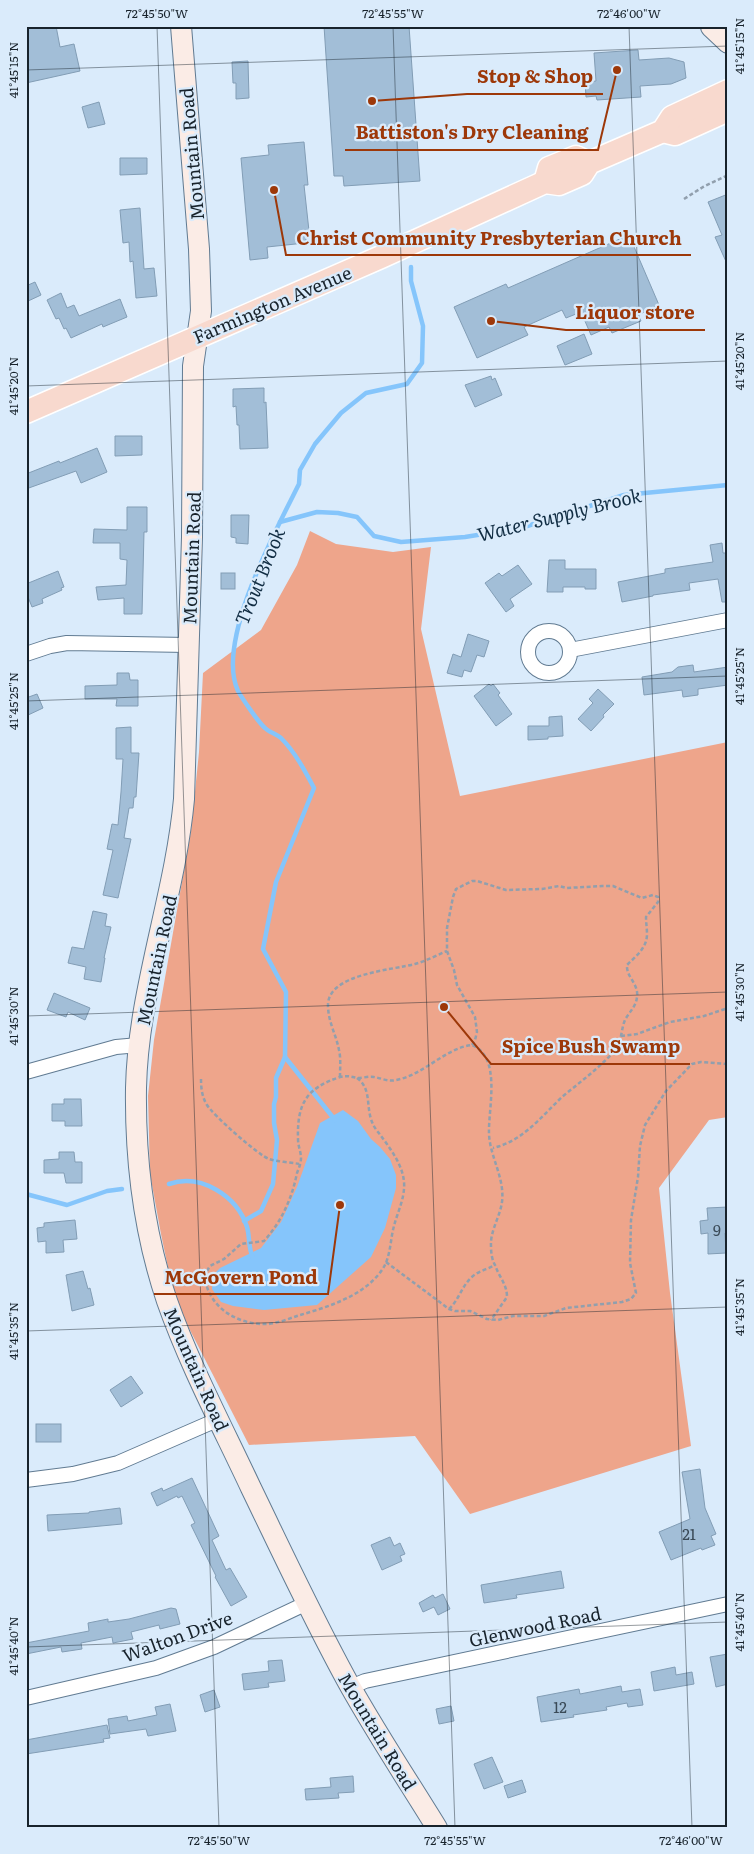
<svg xmlns="http://www.w3.org/2000/svg" width="754" height="1854" font-family="Literata,serif">
<style>
.green{fill:#eea58b}
.water{fill:#85c5fb}
.lines{fill:none;stroke-linecap:round;stroke-linejoin:round}
.stream{stroke:#85c5fb;stroke-width:4.5}
.building{fill:#a2bed7;stroke:#829db5}
.street-casing{stroke:#617b92;stroke-width:16}
.secondary-casing{stroke:#617b92;stroke-width:22}
.primary-casing{stroke:#fff;stroke-width:25}
.path{stroke:#919fad;stroke-width:2.5;stroke-dasharray:4 2.5;stroke-linecap:butt}
.street{stroke:#fff;stroke-width:14}
.secondary{stroke:#fbece6;stroke-width:20}
.primary{stroke:#f8d9ce;stroke-width:22}
.ticks{fill:none;stroke:#18232c;stroke-width:1;stroke-opacity:0.45}
.labels{text-anchor:middle;dominant-baseline:central;stroke-width:4.5;stroke-linejoin:round;paint-order:stroke}
.number-label{font-size:15px;fill:#3a4a57}
.street-label{font-size:18px;fill:#18232c;stroke:#daebfb}
.water-label{font-size:19px;font-style:italic;fill:#112d43;stroke:#daebfb}
.leader{fill:none;stroke:#9d3809;stroke-width:2}
.callout-dot{fill:#9d3809;stroke:#daebfb;stroke-width:2}
.callout-label{font-size:19px;text-anchor:middle;font-weight:bold;fill:#9d3809;stroke:#daebfb;stroke-width:4.5;stroke-linejoin:round;paint-order:stroke}
.neatline{fill:none;stroke:#18232c;stroke-width:2}
.ticks-label{font-size:12px;text-anchor:middle;fill:#18232c}
</style>
<rect width="100%" height="100%" fill="#daebfb"/>
<path class="green" d="M310 531 336 544 393 552 431 547 421 629 460 796 728 742V1117L709 1120 659 1188 670 1293 691 1446 470 1514 415 1436 249 1445 175 1301 161 1234 150 1174 148 1096 154 1040 191 831 199 752 203 673 261 630 297 565Z"/>
<path class="water" d="M343 1110 358 1121 371 1139 380 1147 390 1159 396 1175V1188L385 1228 371 1257 317 1305 264 1310 233 1306 221 1302 212 1289 213 1275 220 1268 261 1248 281 1222 297 1187 320 1123Z"/>
<g class="lines">
<g class="stream">
<path d="M280 522 317 512 338 513 357 517 374 536 401 542 465 537 521 528 624 495 728 485"/>
<path d="M335 1120 285 1057 286 992 263 949 276 882 314 788C305 771 295 752 281 738 276 734 269 732 265 728 258 722 242 698 238 691 215 642 276 530 299 484L300 470 315 444 341 413 366 393 407 384 422 363 423 326 411 281V267"/>
<path d="M169 1184C201 1173 237 1196 247 1227 250 1237 248 1248 253 1258"/>
<path d="M26 1194 67 1205 107 1191 122 1189"/>
<path d="M244 1221 261 1211 273 1184 277 1140 274 1123V1104L276 1097V1078L285 1057"/>
</g>
</g>
<g class="building">
<path d="M26 26H56L60 47 74 44 80 71 26 83Z"/>
<path d="M324 26H409L420 181 344 186 343 176H334Z"/>
<path d="M638 50 639 60 669 58 684 62 686 78 671 84 640 86 641 97 597 100 596 96 586 97 585 82 596 81 594 53Z"/>
<path d="M248 61 249 98 236 99V83H233L232 62Z"/>
<path d="M99 102 105 124 88 128 82 107Z"/>
<path d="M304 142 308 185H304L309 231 306 232 307 240H305V243L267 247 268 258 250 260 241 158 269 155 268 145Z"/>
<path d="M120 158H147V174L120 175Z"/>
<path d="M728 194V266L715 237 722 235 708 202Z"/>
<path d="M140 208 144 269 154 268 157 296 136 298 133 261 130 262 129 242 123 243 120 210Z"/>
<path d="M629 235 659 305 638 315 641 321 612 333 609 327 591 335 581 312 566 318 562 310 524 327 528 335 477 358 454 307 506 284 508 288Z"/>
<path d="M35 282 41 295 26 302V286Z"/>
<path d="M61 293 67 308 74 305 79 316 120 299 127 317 103 327 102 324 71 338 66 328 64 329 59 318 56 319 47 300Z"/>
<path d="M584 334 592 354 565 365 557 346Z"/>
<path d="M491 376 492 380 495 378 502 395 475 407 465 385Z"/>
<path d="M264 388V403L266 402 268 448 240 449 239 425H237L236 406 233 407V389Z"/>
<path d="M115 436H142V455L115 456Z"/>
<path d="M97 448 107 472 81 483 76 471 26 489V474L59 461 60 463Z"/>
<path d="M127 507H147V532H144L142 614H124V598L98 600 96 587 126 585 127 560 120 559V543H93L94 529 127 530Z"/>
<path d="M231 515H249L248 544 236 543V538L231 537Z"/>
<path d="M722 543 723 553H728V602H722L718 579 689 583 690 590 653 595V596L622 602 618 582 665 573V569L713 562 710 545Z"/>
<path d="M549 560H565V569H596V589H585V587H563V592H547Z"/>
<path d="M518 565 532 584 510 599 514 606 506 612 485 583 499 573 502 576Z"/>
<path d="M58 571 64 587 61 588 62 590 42 599 43 603 32 607 26 592V584Z"/>
<rect x="221" y="573" width="14" height="16"/>
<path d="M468 634 489 641 484 657 477 655 471 672 464 670 462 677 447 673 453 654 461 657Z"/>
<path d="M693 665 694 672 728 667V685L698 689V695L683 697 682 690 644 695 642 677 672 672 678 667Z"/>
<path d="M117 673H129L130 680H138V706H116L117 699H85V686L117 685Z"/>
<path d="M489 684 491 686 493 684 500 693 498 695 512 714 496 726 474 696Z"/>
<path d="M598 689 614 704 603 715 604 717 591 731 578 719 593 703 589 699Z"/>
<path d="M37 694 43 708 26 716V698Z"/>
<path d="M562 716 563 736 548 737V739L528 740V726H549V717Z"/>
<path d="M131 727V753H139L136 797H134L133 808H129L124 838 131 839 118 898 103 895 113 850 107 849 112 824 118 825 121 792 123 759H116V728Z"/>
<path d="M93 911 107 914 105 926 111 927 104 958H105L101 982 84 979 86 967 68 963 72 947 84 949Z"/>
<path d="M54 993 90 1008 85 1020 68 1012 66 1017 47 1010Z"/>
<path d="M64 1099H81L82 1126H65V1121H52V1104H64Z"/>
<path d="M59 1152H74L75 1162H82V1183H66L64 1173H44V1160L59 1159Z"/>
<path d="M728 1207V1233H725L726 1253 708 1254V1233L701 1234 700 1221 708 1220 707 1208Z"/>
<path d="M75 1220 77 1239 63 1240 64 1252 46 1253V1241L38 1242 37 1228 44 1227V1223Z"/>
<path d="M83 1271 88 1289 90 1288 94 1305 72 1311 66 1275Z"/>
<path d="M131 1376 143 1393 121 1407 110 1390Z"/>
<rect x="36" y="1424" width="25" height="18"/>
<path d="M700 1469 705 1508 716 1534 711 1536 715 1545 702 1550 701 1548 671 1560 659 1532 690 1519 682 1472Z"/>
<path d="M192 1478 219 1536 212 1540 226 1570 230 1568 247 1597 231 1606 215 1577 216 1576 191 1525 195 1523 182 1496 178 1498 177 1496 157 1506 151 1493 162 1488 163 1491Z"/>
<path d="M120 1508 122 1524 48 1531 47 1515 89 1513V1512Z"/>
<path d="M390 1537 394 1546 400 1543 405 1554 400 1556 402 1561 382 1570 371 1545Z"/>
<path d="M561 1571 564 1588 516 1595 517 1598 484 1603 481 1585Z"/>
<path d="M443 1594 450 1609 438 1615 434 1607 423 1612 419 1603 433 1595 435 1598Z"/>
<path d="M171 1608 176 1609 180 1624 160 1629 159 1625 131 1632 133 1639 113 1643 112 1637 81 1643 82 1649 62 1652 61 1647 26 1654V1643L89 1631 88 1623 108 1619V1622L129 1619Z"/>
<path d="M728 1654V1684L716 1687 710 1657Z"/>
<path d="M282 1660 285 1681 268 1683 269 1687 244 1690 242 1674 269 1671 268 1661Z"/>
<path d="M675 1667 676 1675 692 1672 694 1684 654 1691 651 1672Z"/>
<path d="M621 1686 622 1692 640 1689 643 1705 628 1707 627 1703 606 1707 607 1710 573 1715 574 1717 541 1722 537 1697 579 1689 580 1694Z"/>
<path d="M214 1690 220 1707 205 1712 200 1695Z"/>
<path d="M170 1704 176 1731 148 1736 146 1729 110 1734 108 1719 127 1716 128 1721 157 1715 155 1707Z"/>
<path d="M451 1706 454 1721 439 1724 436 1709Z"/>
<path d="M107 1725 110 1738 103 1739 104 1742 26 1754V1740Z"/>
<path d="M492 1757 503 1782 484 1789 474 1764Z"/>
<path d="M353 1776 354 1792 338 1793 339 1798 306 1800 305 1789 331 1787 330 1778Z"/>
<path d="M522 1780 526 1792 508 1798 504 1786Z"/>
</g>
<g class="lines">
<g class="street-casing">
<g id="street">
<circle cx="549" cy="652" r="21"/>
<path d="M570 650 728 620"/>
<path d="M26 654 50 646 67 643 188 645"/>
<path d="M26 1072 116 1047 139 1045"/>
<path d="M26 1480 73 1474 118 1463 219 1419"/>
<path d="M351 1687 365 1681 728 1604"/>
<path d="M26 1698 156 1668 214 1647 307 1603"/>
</g>
</g>
<g class="secondary-casing">
<g id="secondary">
<path d="M181 26 199 249 201 311 193 366 192 537 184 799C175 897 138 990 136 1088 135 1160 144 1233 167 1301 190 1366 222 1426 251 1488 283 1554 314 1621 350 1686 377 1734 408 1781 437 1828"/>
<path d="M711 27 728 43"/>
</g>
</g>
<g class="primary-casing">
<g id="primary">
<path d="M663 131 675 134 728 110"/>
<path d="M545 182 549 168 576 157 589 163"/>
<path d="M26 412 381 257 545 182 559 184 582 174 589 163 663 131 672 117 728 91"/>
</g>
</g>
<g class="path">
<path d="M684 199 703 187 728 175"/>
<path d="M621 1036 637 1034 670 1022 704 1016 728 1008"/>
<path d="M472 1045 475 1040 477 1032 475 1017 457 985 454 970 447 951V928L453 897 456 889 472 881H477L506 890 542 889 559 886 567 888 602 886H613L642 898 653 895 658 897V902L646 917C646 923 647 928 647 934 647 948 636 956 627 965 626 977 639 984 637 997 636 1007 629 1012 625 1020 621 1029 622 1041 616 1049 600 1068 581 1081 562 1097 541 1117 523 1141 493 1148"/>
<path d="M340 1077C340 1068 341 1058 339 1050 336 1034 328 1022 328 1005 328 974 392 970 415 964 426 961 437 955 447 951"/>
<path d="M357 1078C375 1091 362 1113 378 1132 390 1148 406 1168 404 1189 403 1202 397 1214 394 1226 390 1240 391 1257 382 1270 363 1297 327 1307 297 1316 288 1319 278 1323 268 1324 245 1325 221 1315 210 1294 205 1285 204 1274 210 1266L224 1259 241 1244 264 1241C282 1221 292 1198 297 1173 299 1168 301 1163 301 1158 301 1152 298 1146 298 1139 297 1104 306 1088 340 1077 347 1075 352 1077 358 1078 363 1078 369 1076 374 1077 381 1078 388 1082 396 1080 424 1075 445 1048 472 1045 502 1057 488 1109 489 1134 490 1157 505 1178 502 1202 500 1217 490 1231 491 1246 491 1253 492 1260 495 1265 499 1277 507 1284 507 1297L491 1320"/>
<path d="M201 1079C201 1088 202 1097 207 1105 213 1115 258 1155 269 1159 278 1162 290 1162 299 1164"/>
<path d="M386 1262 449 1309 455 1311H470L487 1319 498 1320 513 1316H544L566 1308 622 1302 631 1299 636 1293 630 1263 631 1220 638 1177 640 1146 645 1125 666 1091 692 1064 701 1062 728 1064"/>
<path d="M449 1309C459 1300 462 1285 473 1276 479 1271 488 1269 495 1265"/>
</g>
<use href="#street" class="street"/>
<use href="#secondary" class="secondary"/>
<use href="#primary" class="primary"/>
</g>
<path class="ticks" d="M157 26 219 1828M393 26 455 1828M629 26 692 1828M26 70 728 46M26 386 728 361M26 701 728 676M26 1016 728 992M26 1331 728 1307M26 1647 728 1622"/>
<g class="labels">
<g class="number-label">
<text x="717" y="1229">9</text>
<text x="689" y="1533">21</text>
<text x="560" y="1706">12</text>
</g>
<g class="street-label">
<text transform="translate(191 154) rotate(-95)">Mountain Road</text>
<text transform="translate(272 304) rotate(-23)">Farmington Avenue</text>
<text transform="translate(191 558) rotate(-88)">Mountain Road</text>
<text transform="translate(156 960) rotate(-78)">Mountain Road</text>
<text transform="translate(197 1369) rotate(66)">Mountain Road</text>
<text transform="translate(535 1626) rotate(-12)">Glenwood Road</text>
<text transform="translate(177 1636) rotate(-20)">Walton Drive</text>
<text transform="translate(378 1731) rotate(59)">Mountain Road</text>
</g>
<g class="water-label">
<text transform="translate(559 514) rotate(-14)">Water Supply Brook</text>
<text transform="translate(259 576) rotate(-68)">Trout Brook</text>
</g>
</g>
<path class="leader" d="M372 101L467 94H603M617 70L598 150H345M274 190L286 255H691M491 321L566 330H705M444 1007L491 1064H690M340 1205L328 1294H154"/>
<g class="callout-dot">
<circle cx="372" cy="101" r="5"/>
<circle cx="617" cy="70" r="5"/>
<circle cx="274" cy="190" r="5"/>
<circle cx="491" cy="321" r="5"/>
<circle cx="444" cy="1007" r="5"/>
<circle cx="340" cy="1205" r="5"/>
</g>
<g class="callout-label">
<text x="535" y="83">Stop &amp; Shop</text>
<text x="472" y="139">Battiston's Dry Cleaning</text>
<text x="489" y="245">Christ Community Presbyterian Church</text>
<text x="635" y="319">Liquor store</text>
<text x="591" y="1053">Spice Bush Swamp</text>
<text x="241" y="1284">McGovern Pond</text>
</g>
<rect width="754" height="1854" fill="none" stroke="#daebfb" stroke-width="55"/>
<rect x="28" y="28" width="698" height="1798" class="neatline"/>
<g class="ticks-label">
<text x="157" y="18">72°45'50"W</text>
<text x="393" y="18">72°45'55"W</text>
<text x="629" y="18">72°46'00"W</text>
<text transform="translate(740 46) rotate(-90)" y="4">41°45'15"N</text>
<text transform="translate(14 70) rotate(-90)" y="4">41°45'15"N</text>
<text transform="translate(740 361) rotate(-90)" y="4">41°45'20"N</text>
<text transform="translate(14 386) rotate(-90)" y="4">41°45'20"N</text>
<text transform="translate(740 676) rotate(-90)" y="4">41°45'25"N</text>
<text transform="translate(14 701) rotate(-90)" y="4">41°45'25"N</text>
<text transform="translate(740 992) rotate(-90)" y="4">41°45'30"N</text>
<text transform="translate(14 1016) rotate(-90)" y="4">41°45'30"N</text>
<text transform="translate(740 1307) rotate(-90)" y="4">41°45'35"N</text>
<text transform="translate(14 1331) rotate(-90)" y="4">41°45'35"N</text>
<text transform="translate(740 1622) rotate(-90)" y="4">41°45'40"N</text>
<text transform="translate(14 1646) rotate(-90)" y="4">41°45'40"N</text>
<text x="219" y="1845">72°45'50"W</text>
<text x="455" y="1845">72°45'55"W</text>
<text x="691" y="1845">72°46'00"W</text>
</g>
</svg>
